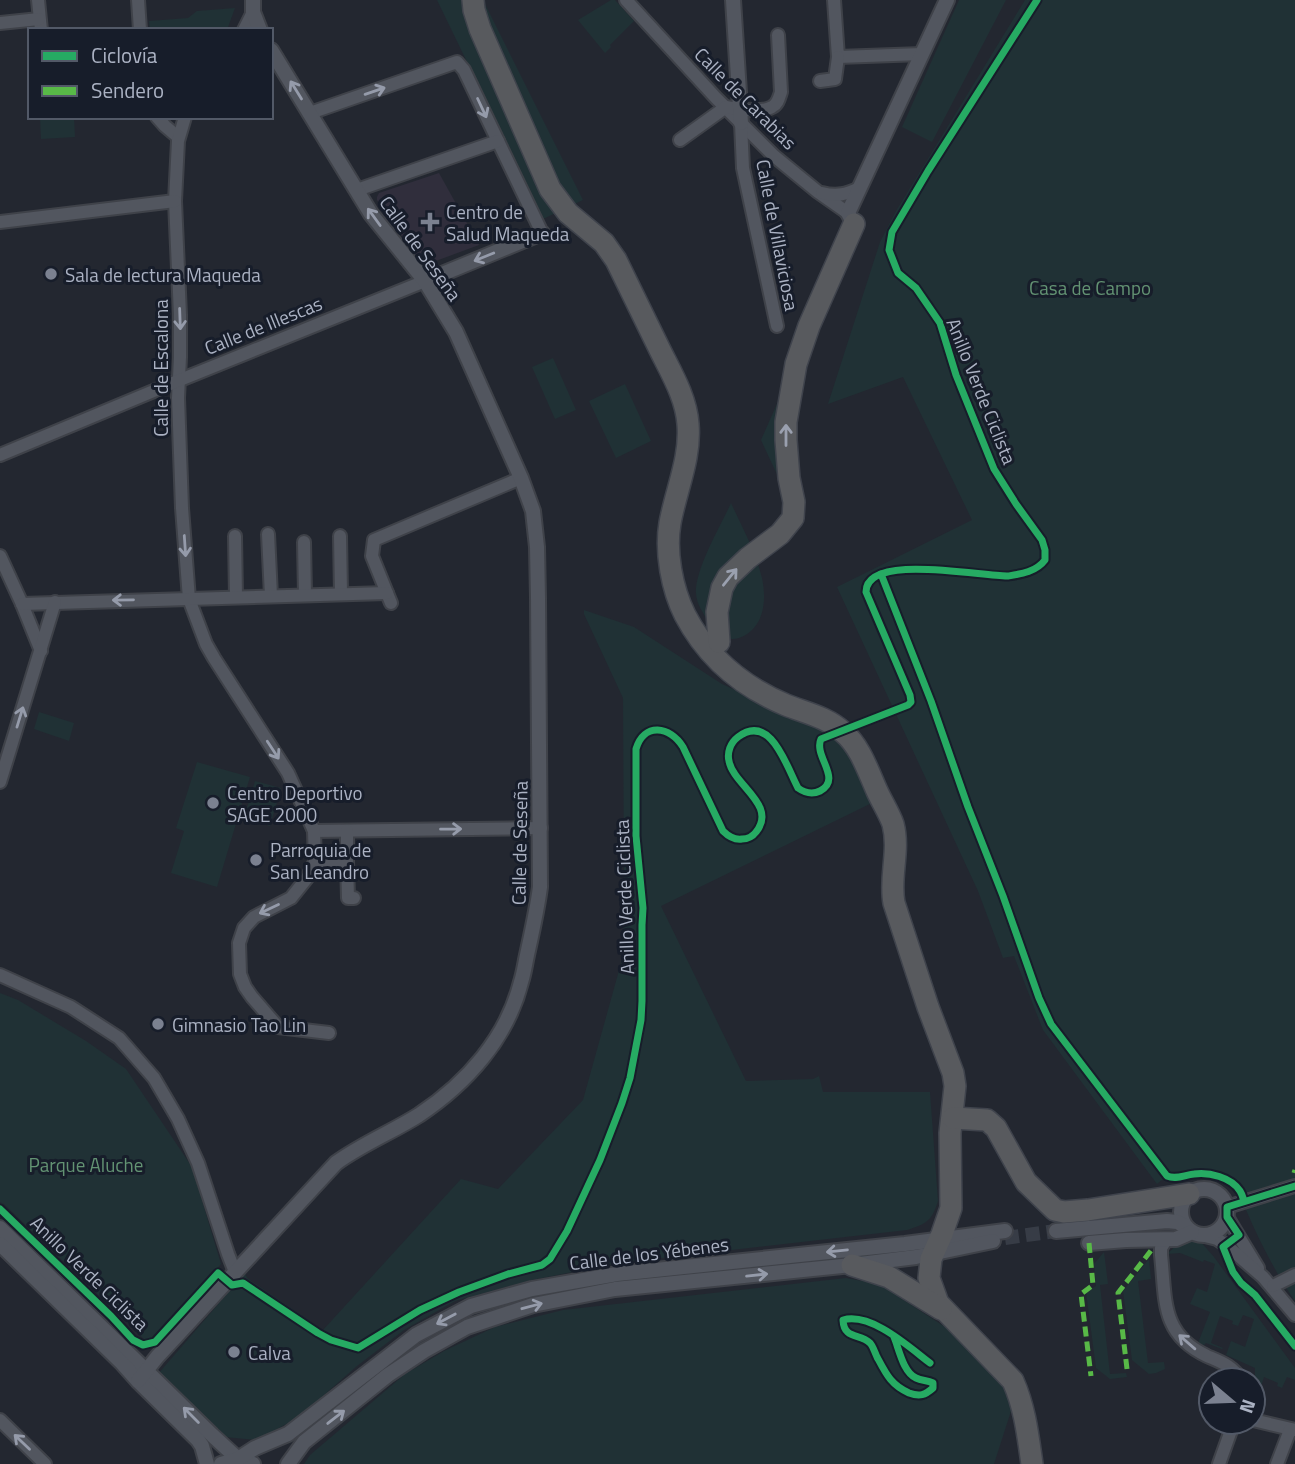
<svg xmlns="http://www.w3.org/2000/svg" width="1295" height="1464" font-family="'Titillium Web',sans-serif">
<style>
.medical{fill:#302e3c}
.green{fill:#203135}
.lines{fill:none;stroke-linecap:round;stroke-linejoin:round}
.tertiary-tunnel{stroke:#373c46;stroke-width:14;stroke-dasharray:14 7;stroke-linecap:butt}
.minor-casing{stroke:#3f4249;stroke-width:16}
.tertiary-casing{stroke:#3f4249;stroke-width:18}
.motorway-casing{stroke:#3f434c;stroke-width:24}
.minor{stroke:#52565f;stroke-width:12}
.tertiary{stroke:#52565f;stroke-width:14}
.motorway{stroke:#585a5e;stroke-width:21}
.quiet{stroke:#58b947;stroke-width:5;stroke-dasharray:10 5;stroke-linecap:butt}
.cycleway-casing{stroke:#171d2a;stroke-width:11}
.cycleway{stroke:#26ab63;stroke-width:7}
.oneway{stroke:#959baa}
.oneway2{stroke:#9aa0af}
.poi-dot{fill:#7b8190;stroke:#171d2a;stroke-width:2.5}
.labels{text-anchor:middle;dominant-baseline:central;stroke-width:6;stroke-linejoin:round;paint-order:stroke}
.street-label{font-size:19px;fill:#abb2c3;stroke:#171d2a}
.poi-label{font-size:19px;fill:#abb2c3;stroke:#171d2a;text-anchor:start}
.park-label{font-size:19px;fill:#639373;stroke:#171d2a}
</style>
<rect width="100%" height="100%" fill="#232730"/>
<path class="medical" d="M439 173 479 245 425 265 419 261 377 200V197L379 193Z"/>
<g class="green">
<path d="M437 0H483L583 200 543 219Z"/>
<path d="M611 0H615L634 21 610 45 611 47 605 53 578 20Z"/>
<path d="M959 0H1006L932 142 902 127Z"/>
<path d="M1025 0H1295V1301C1270 1265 1251 1224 1235 1183 1218 1167 1174 1168 1157 1184L1043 1030 1014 956 1003 958 978 891 837 587 972 520 903 377 828 404 880 242 896 211Z"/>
<path d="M235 8 227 30H150L149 21 188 18 197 11Z"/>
<path d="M40 117H74L75 137 41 139Z"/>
<path d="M553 358 576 410 555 419 532 367Z"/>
<path d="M791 372 789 500 761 440Z"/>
<path d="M625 384 651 441 616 458 589 401Z"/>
<path d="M731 503C742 527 756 552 762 578 767 601 764 629 739 638 733 640 725 639 719 635 713 632 710 623 706 618 700 608 695 600 696 588 699 562 720 527 731 503Z"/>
<path d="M584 610 634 627 722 684 833 734 846 745 878 800 661 906 746 1081 813 1079 819 1076 823 1092H930L938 1201C932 1221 926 1224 907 1230L618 1263 532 1280 455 1301 404 1330 357 1366 299 1417 257 1440 225 1437 158 1374 245 1273 247 1278 323 1330 461 1179 498 1189 583 1100 623 956 624 886 623 698 584 614Z"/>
<path d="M39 712 74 723 69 741 34 729Z"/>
<path d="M197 762 250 777 217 887 171 873 184 831 176 828Z"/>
<path d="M255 781 281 788 270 826 244 818Z"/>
<path d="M0 993 18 1000 86 1041 126 1069 192 1167 221 1264 151 1341 145 1340 4 1204 0 1202Z"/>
<path d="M1187 1241H1200L1214 1257 1295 1368V1380L1287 1377 1282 1388 1277 1386 1278 1383 1264 1377 1255 1405V1368L1226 1355 1231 1341 1245 1347 1254 1319 1243 1315 1238 1326 1232 1324 1233 1321 1220 1316 1211 1343 1223 1348 1222 1349 1206 1343 1204 1345 1198 1343 1210 1312 1190 1304 1197 1288 1207 1292 1215 1264 1204 1260 1203 1262 1180 1253 1167 1254 1178 1244Z"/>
<path d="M1104 1252 1108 1284 1100 1285 1110 1374 1126 1373 1127 1377 1110 1379 1096 1368 1086 1292 1096 1286 1094 1264Z"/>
<path d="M1149 1259 1151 1279 1138 1281 1148 1363 1164 1362 1165 1369 1156 1373 1149 1374 1132 1360 1123 1291Z"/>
<path d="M846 1278 879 1284 1005 1366 1020 1383 994 1464H304L310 1455 405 1374 444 1351 495 1327 563 1310Z"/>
</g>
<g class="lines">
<path class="tertiary-tunnel" d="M1005 1238 1056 1231"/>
<g class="minor-casing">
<g id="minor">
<path d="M38 0 41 30"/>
<path d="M138 0 140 30"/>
<path d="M626 0 716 98 774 156 818 192 848 213"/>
<path d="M834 0 838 57 922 54"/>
<path d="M0 23 39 19"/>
<path d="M244 30 253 12"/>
<path d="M820 81 835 79 838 57"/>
<path d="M310 113 457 62 464 70 542 233"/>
<path d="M157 117 165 126 178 137"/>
<path d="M185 117 178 141 175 201 180 315V357L178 398 182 508 189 599 206 644 214 658 288 773 314 831 541 828"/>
<path d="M741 123 743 168 777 326"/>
<path d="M680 140 726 107C737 109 762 113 772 107 778 104 779 98 781 92L778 35"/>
<path d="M357 190 498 141"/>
<path d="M822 193C838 197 846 194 860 188"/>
<path d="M0 222 175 201"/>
<path d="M0 455 180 380 425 281"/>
<path d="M268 534 271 596"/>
<path d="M235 536 236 597"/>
<path d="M340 536 341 594"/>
<path d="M304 542 305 595"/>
<path d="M0 556 22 604 41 651"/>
<path d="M391 603 372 556 374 540 521 478"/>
<path d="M22 604 387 593"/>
<path d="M0 782 55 602"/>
<path d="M314 831 315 862 347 861V831"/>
<path d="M347 861 348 898H354"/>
<path d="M315 862 307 878 291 898 254 917 244 928 239 943 240 974 245 987 252 997 278 1027 329 1033"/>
<path d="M0 975 71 1007 119 1038 154 1078 178 1119 198 1163 228 1254 235 1272"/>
<path d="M1227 1207 1295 1186"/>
<path d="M1227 1217 1258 1268"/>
<path d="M1205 1236 1217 1239 1226 1245 1263 1277 1295 1315"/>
<path d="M1166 1240 1161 1248V1255C1166 1299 1160 1334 1207 1356 1221 1362 1233 1366 1241 1380"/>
<path d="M1273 1286 1295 1275"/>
<path d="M0 1420 45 1464"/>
<path d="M1253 1420 1295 1430"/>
<path d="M1219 1464 1234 1422"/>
<path d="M1277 1464 1290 1430"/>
</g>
</g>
<g class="tertiary-casing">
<g id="tertiary">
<path d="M253 0V12L260 30"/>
<path d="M733 0 741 123"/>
<path d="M854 224 848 213 947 0"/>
<path d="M425 281 542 233"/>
<circle cx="1204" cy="1212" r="23"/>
<path d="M0 1228 212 1435 238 1459 253 1464"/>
<path d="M1056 1231 1167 1221 1177 1222 1185 1226"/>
<path d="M1089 1243 1126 1240 1176 1239 1192 1232"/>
<path d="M0 1244 122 1363 138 1381 198 1440 202 1446 207 1464"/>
<path d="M138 1381 157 1357 336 1163C362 1144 392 1132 419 1115 467 1083 507 1038 521 982 524 973 525 964 527 955 532 932 537 910 540 887L538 598 537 547 533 511 521 478 456 332 425 281 371 214 271 50"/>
<path d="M221 1464 238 1459 255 1448 288 1434 416 1335 471 1306 532 1289 617 1274 905 1244 1005 1231"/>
<path d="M288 1464 304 1442 388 1375 424 1351 467 1327 533 1305 615 1289 852 1265 916 1257 993 1241"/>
</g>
</g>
<g class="motorway-casing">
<g id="motorway">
<path d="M473 0 474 10 480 29 550 189 568 213 604 243 616 260C630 289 644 317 658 346 670 371 686 396 688 424 691 458 676 490 670 523 665 552 672 589 685 615 707 657 743 687 786 705 806 713 827 717 843 732 860 746 868 771 877 791 882 802 889 813 893 824 900 851 889 877 894 903L928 1007 953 1073 955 1086 950 1133 951 1208 942 1234 931 1259 929 1278 938 1303 1013 1381C1025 1408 1028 1436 1032 1464"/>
<path d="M719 642 717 612 722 588 728 577 748 558 780 534 793 518 794 502 789 478 786 440V422L796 364 809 326 854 224"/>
<path d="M953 1118 987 1120 996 1128 1026 1182 1055 1210 1064 1212 1088 1210 1189 1194"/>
<path d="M852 1265 889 1277 941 1309"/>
</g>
</g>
<use href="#minor" class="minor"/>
<use href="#tertiary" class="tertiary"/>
<use href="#motorway" class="motorway"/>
<g class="quiet">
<path d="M1294 1173 1295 1170"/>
<path d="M1089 1243 1093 1285 1081 1294 1091 1376"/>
<path d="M1127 1369 1118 1293 1153 1248"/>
</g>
<g class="cycleway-casing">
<g id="cycleway">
<path d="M881 574 931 701 968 807 1003 896 1039 998 1051 1024 1167 1176C1176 1180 1184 1175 1194 1174 1209 1172 1231 1177 1240 1191 1242 1194 1243 1198 1244 1201"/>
<path d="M1295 1186 1227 1207V1217L1239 1235 1223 1247 1233 1272 1241 1283 1255 1295 1295 1346"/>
<path d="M0 1209 111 1316 133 1340 143 1345 155 1342 218 1273 232 1285 243 1283 318 1333 331 1340 358 1348 420 1310 459 1292 508 1274 542 1265 550 1259 567 1231 600 1160 622 1103 630 1078 641 1020 642 1001V925L643 908 636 836V749C644 722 670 726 683 747L723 831C728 836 735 840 742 839 748 839 753 836 756 832 778 805 733 785 729 761 727 753 730 743 738 737 771 712 787 768 798 788 805 793 812 795 820 791 843 779 813 756 821 739L908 705 911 702 910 695 866 592C866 552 983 577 1008 576 1021 574 1036 572 1045 560V550L1042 540 1016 504 994 469 956 375 940 323 916 288 898 273 889 250 892 232 928 171 1037 0"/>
<path d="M894 1337C899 1349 903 1372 916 1378 922 1381 927 1380 933 1383V1388C925 1395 920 1397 909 1393 891 1385 886 1374 877 1357 875 1353 873 1346 870 1343 860 1333 844 1340 843 1320 871 1312 909 1347 930 1363"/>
</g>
</g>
<use href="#cycleway" class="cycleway"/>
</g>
<defs><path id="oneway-shaft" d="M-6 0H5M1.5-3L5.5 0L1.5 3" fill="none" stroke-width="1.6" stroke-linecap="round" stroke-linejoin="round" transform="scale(1.75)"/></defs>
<g class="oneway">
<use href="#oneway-shaft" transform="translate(296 90) rotate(-122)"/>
<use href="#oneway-shaft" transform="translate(375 91) rotate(-19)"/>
<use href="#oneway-shaft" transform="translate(482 108) rotate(65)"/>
<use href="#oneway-shaft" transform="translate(374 217) rotate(-126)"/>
<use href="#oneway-shaft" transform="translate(484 257) rotate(158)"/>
<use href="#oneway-shaft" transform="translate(180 319) rotate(88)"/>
<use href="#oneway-shaft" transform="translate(185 546) rotate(86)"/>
<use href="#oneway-shaft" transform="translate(123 600) rotate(179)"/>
<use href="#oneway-shaft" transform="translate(20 717) rotate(-73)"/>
<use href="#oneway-shaft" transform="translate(273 750) rotate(57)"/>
<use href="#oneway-shaft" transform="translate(451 829) rotate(-1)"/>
<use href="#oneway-shaft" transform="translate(269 909) rotate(155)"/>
<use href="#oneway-shaft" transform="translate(837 1251) rotate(174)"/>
<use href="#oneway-shaft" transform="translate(757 1275) rotate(-6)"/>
<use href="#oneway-shaft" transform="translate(532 1306) rotate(-15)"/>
<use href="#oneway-shaft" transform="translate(446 1319) rotate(152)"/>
<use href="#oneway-shaft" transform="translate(1187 1342) rotate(-139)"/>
<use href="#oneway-shaft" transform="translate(191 1415) rotate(-135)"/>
<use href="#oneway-shaft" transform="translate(336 1417) rotate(-38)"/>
<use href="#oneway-shaft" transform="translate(22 1442) rotate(-136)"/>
</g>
<g class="oneway2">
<use href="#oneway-shaft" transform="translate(786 435) rotate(-90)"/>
<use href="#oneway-shaft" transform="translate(730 577) rotate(-51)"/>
</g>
<g class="poi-dot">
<path d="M426.5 211.5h7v7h7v7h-7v7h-7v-7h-7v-7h7z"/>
<circle cx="51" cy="274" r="7"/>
<circle cx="213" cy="803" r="7"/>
<circle cx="256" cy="860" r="7"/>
<circle cx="158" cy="1024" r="7"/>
<circle cx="234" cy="1352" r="7"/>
</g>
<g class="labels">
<g class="street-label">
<text transform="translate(746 98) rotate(45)">Calle de Carabias</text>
<text transform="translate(778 235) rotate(79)">Calle de Villaviciosa</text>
<text transform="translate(421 248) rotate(54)">Calle de Seseña</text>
<text transform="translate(263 325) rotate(-22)">Calle de Illescas</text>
<text transform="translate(160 368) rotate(-90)">Calle de Escalona</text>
<text transform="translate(982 391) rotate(68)">Anillo Verde Ciclista</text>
<text transform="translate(519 843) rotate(-89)">Calle de Seseña</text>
<text transform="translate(624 897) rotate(-92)">Anillo Verde Ciclista</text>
<text transform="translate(649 1253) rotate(-7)">Calle de los Yébenes</text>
<text transform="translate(90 1273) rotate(44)">Anillo Verde Ciclista</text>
</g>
<g class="poi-label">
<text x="446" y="211">Centro de<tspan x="446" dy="22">Salud Maqueda</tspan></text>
<text x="65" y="274">Sala de lectura Maqueda</text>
<text x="227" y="792">Centro Deportivo<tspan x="227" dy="22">SAGE 2000</tspan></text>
<text x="270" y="849">Parroquia de<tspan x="270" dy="22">San Leandro</tspan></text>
<text x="172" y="1024">Gimnasio Tao Lin</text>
<text x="248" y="1352">Calva</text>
</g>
<g class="park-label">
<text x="1090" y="287">Casa de Campo</text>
<text x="86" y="1164">Parque Aluche</text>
</g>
</g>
<rect x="28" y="28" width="245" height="91" fill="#171d2a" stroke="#525967" stroke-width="2"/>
<rect x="42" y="51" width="35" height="10" fill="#26ab63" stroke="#525967" stroke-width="2"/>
<text x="91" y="63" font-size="21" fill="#abb2c3">Ciclovía</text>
<rect x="42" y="86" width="35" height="10" fill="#58b947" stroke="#525967" stroke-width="2"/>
<text x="91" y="98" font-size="21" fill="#abb2c3">Sendero</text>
<g transform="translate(1232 1401) rotate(109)"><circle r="33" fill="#171d2a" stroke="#525967" stroke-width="2"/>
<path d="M0-5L12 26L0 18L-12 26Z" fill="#7b8190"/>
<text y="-10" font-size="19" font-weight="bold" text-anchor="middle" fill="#abb2c3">N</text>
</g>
</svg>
